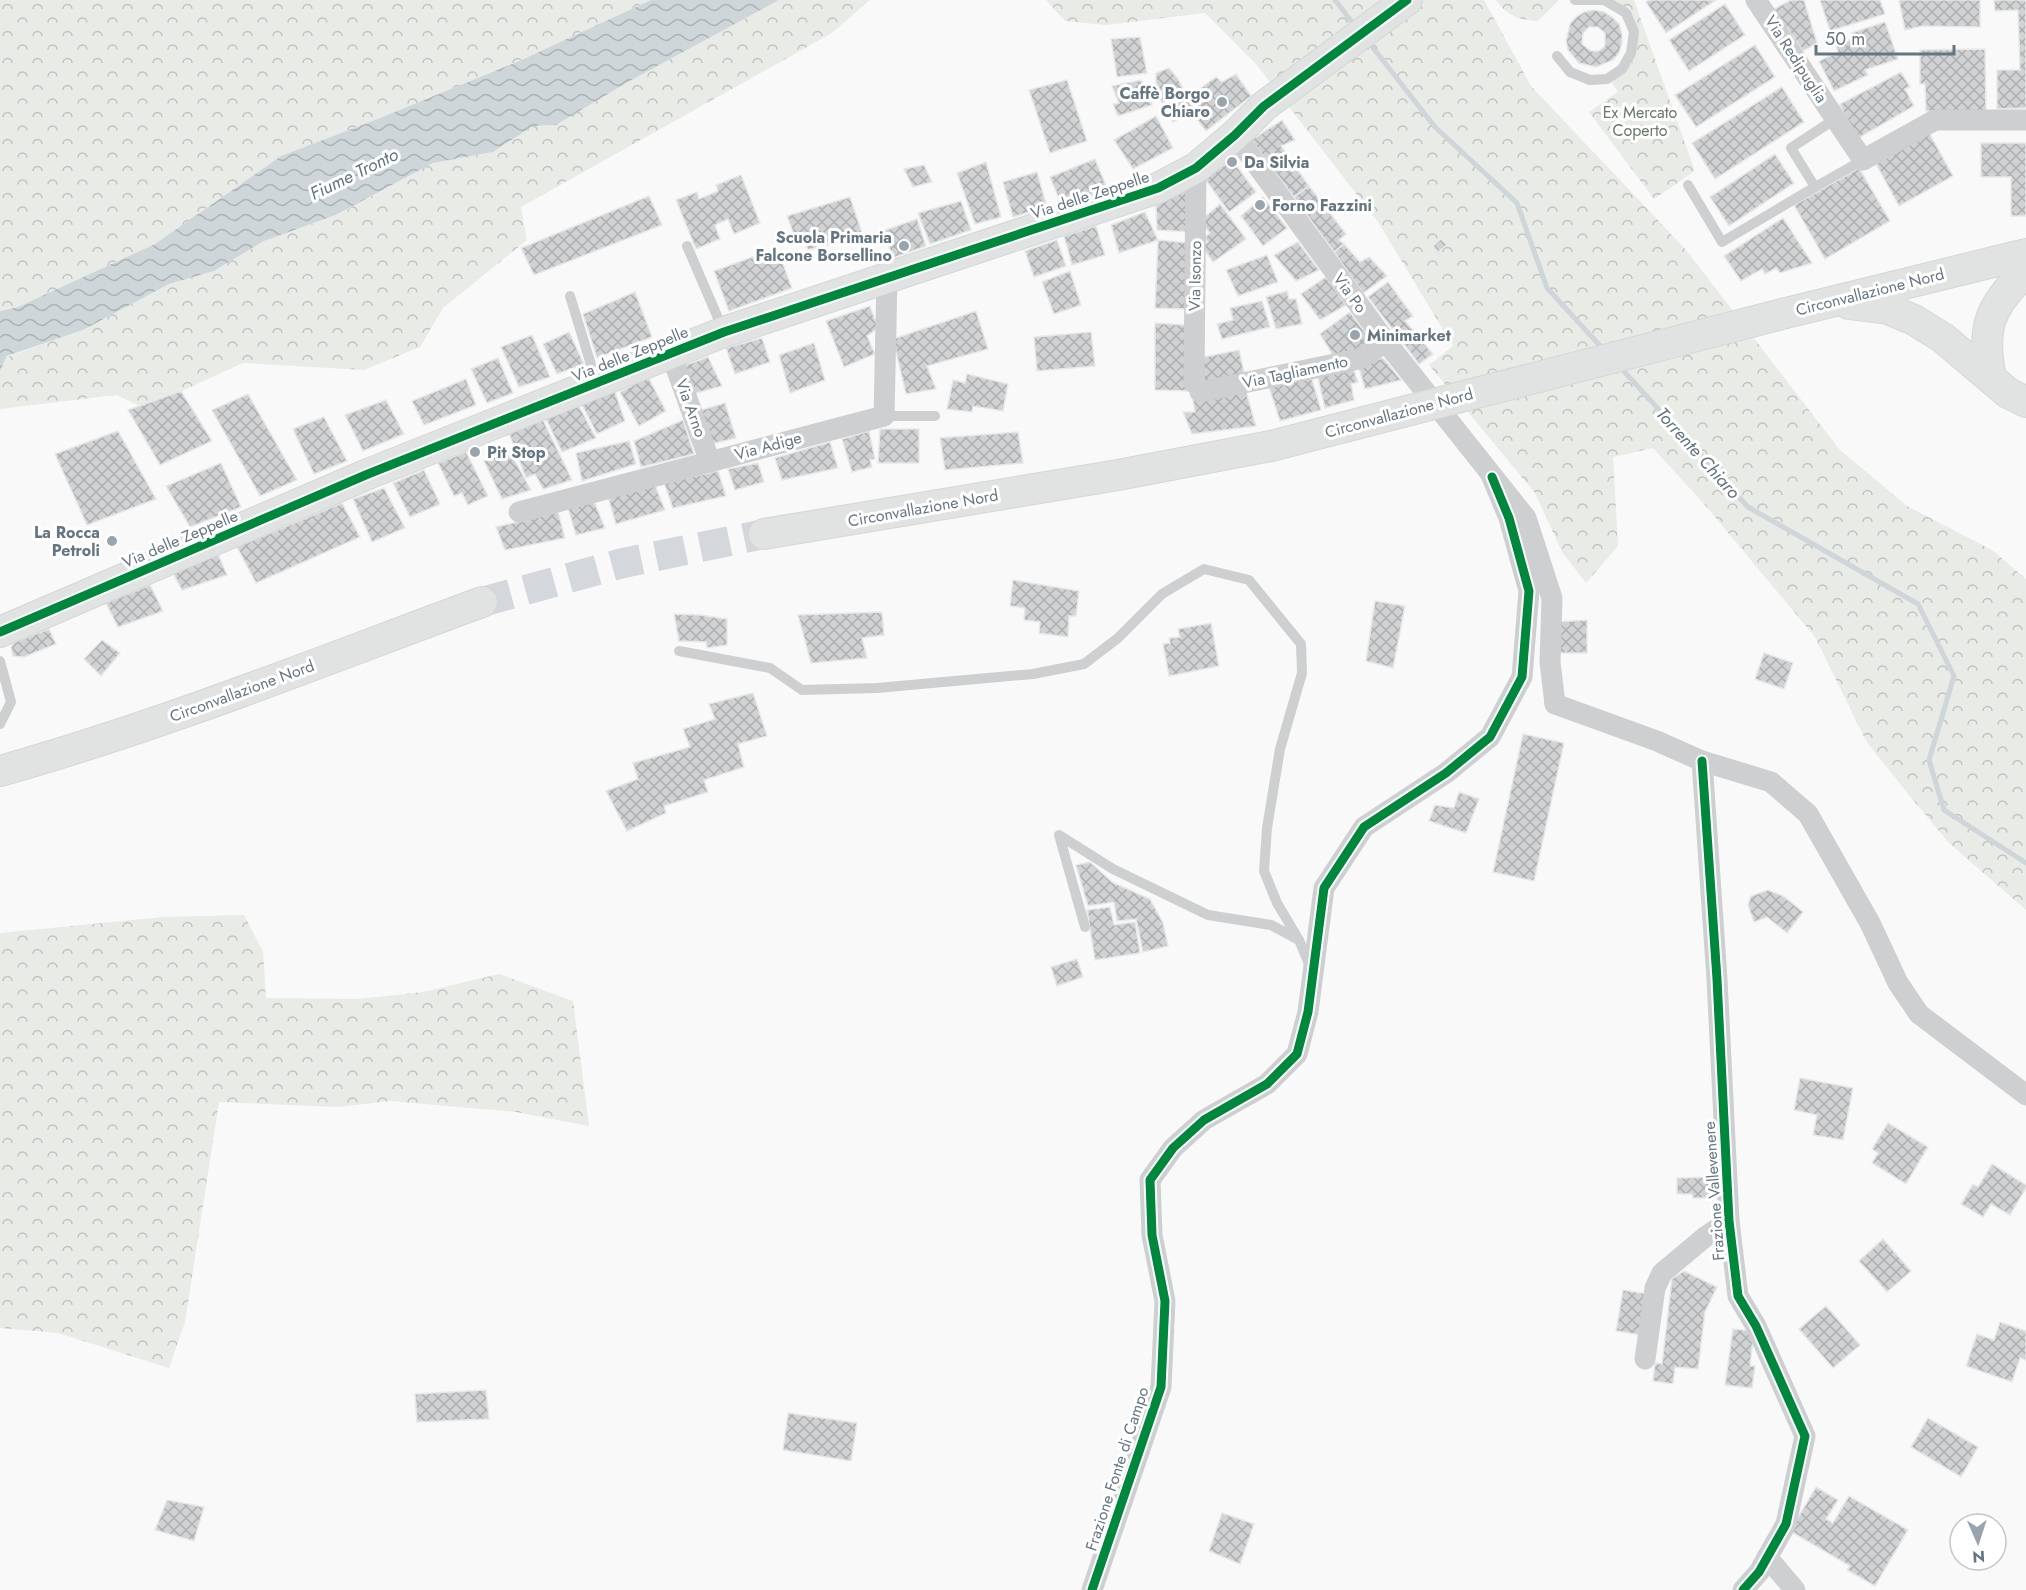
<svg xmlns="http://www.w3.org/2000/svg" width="2026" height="1590" font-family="Jost,sans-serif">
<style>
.forest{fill:url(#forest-crowns)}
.water{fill:url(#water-waves)}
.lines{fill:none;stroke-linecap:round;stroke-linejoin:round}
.stream{stroke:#ced6d9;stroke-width:5}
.building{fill:url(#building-cross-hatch);stroke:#e8e8e8;stroke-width:1.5;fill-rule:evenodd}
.secondary-tunnel{stroke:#d4d8dc;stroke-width:30;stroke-dasharray:30 15;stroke-linecap:butt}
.secondary-casing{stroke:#d5d6d7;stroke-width:32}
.lane{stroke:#cecfd0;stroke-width:10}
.street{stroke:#cecfd0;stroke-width:21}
.secondary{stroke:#e1e2e2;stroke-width:30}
.secondary-bridge-casing{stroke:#d5d6d7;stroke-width:32;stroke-linecap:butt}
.secondary-bridge{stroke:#e1e2e2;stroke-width:30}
.cycleway-casing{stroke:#fff;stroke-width:13}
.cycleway{stroke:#00873e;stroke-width:9}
.poi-dot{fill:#99a4ac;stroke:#fff;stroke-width:2}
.labels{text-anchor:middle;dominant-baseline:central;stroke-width:6;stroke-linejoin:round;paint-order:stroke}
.street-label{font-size:16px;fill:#657683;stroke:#fff}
.poi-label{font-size:16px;font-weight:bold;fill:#657683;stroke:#fff;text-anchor:start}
.park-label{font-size:16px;fill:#687a64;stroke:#fff}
.water-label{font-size:18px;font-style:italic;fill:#60757c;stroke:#fff}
</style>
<defs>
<pattern id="forest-crowns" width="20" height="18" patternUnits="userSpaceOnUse" patternTransform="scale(1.5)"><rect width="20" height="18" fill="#e8ebe6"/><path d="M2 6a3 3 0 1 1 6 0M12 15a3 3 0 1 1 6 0" fill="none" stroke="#c0c3c0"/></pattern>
<pattern id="water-waves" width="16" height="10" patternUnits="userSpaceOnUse" patternTransform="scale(1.5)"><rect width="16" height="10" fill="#ced6d9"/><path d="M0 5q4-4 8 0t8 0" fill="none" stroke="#abb2b5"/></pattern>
<pattern id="building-cross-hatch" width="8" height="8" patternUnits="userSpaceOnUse" patternTransform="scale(1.5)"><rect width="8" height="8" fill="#d0d2d3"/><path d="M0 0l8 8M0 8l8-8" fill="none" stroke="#acafb1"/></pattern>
</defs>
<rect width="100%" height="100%" fill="#f9f9f9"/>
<g class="forest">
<path d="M0 0H651L517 62 375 120 281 156 155 244 18 307 0 311Z"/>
<path d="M779 0H870L832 33 521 207 527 240 443 308 420 347 364 370 243 363 145 408 116 395 0 409V371L7 357 83 330 169 284 214 271 264 241 337 215 433 163 493 152 533 126 556 125 628 82Z"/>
<path d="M1046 0H1484L1531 86 1687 251 1839 449 1907 506 1992 550 2026 579V910L1949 843 1909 795 1866 741 1815 637 1705 505 1653 448 1613 457 1618 546 1586 583 1562 552 1535 493 1429 365 1453 346 1378 222 1256 64 1205 13 1106 25 1065 21Z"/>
<path d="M1496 0H1558V1L1538 21C1519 20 1507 16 1496 0Z"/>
<path d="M1613 0H1634L1695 171 1654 199 1589 112 1618 92 1612 83 1634 57 1628 12 1617 1Z"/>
<path d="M244 915 263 952 266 998 358 999 423 992 499 974 573 1001 589 1126 516 1112 390 1101 339 1107 219 1102 185 1322 169 1368 58 1333 0 1328V933L163 917Z"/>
</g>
<path class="water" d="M651 0H779L628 82 556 125 533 126 493 152 433 163 336 215 264 241 214 271 169 284 83 330 7 356 0 371V311L18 307 155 244 281 156 375 120 517 62Z"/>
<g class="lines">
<g class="stream">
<path d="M1335 0 1355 26"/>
<path d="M1367 40 1435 127 1517 203 1547 288 1603 349"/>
<path d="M1620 367 1748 507 1918 604 1954 676 1929 760 1944 810 2026 863"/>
</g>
</g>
<g class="building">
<path d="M1649 0H1716L1666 33 1646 2Z"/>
<path d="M1791 0H1804L1817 43 1803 51 1774 9Z"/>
<path d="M1820 0H1880L1885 14 1830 31Z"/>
<path d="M1899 0H1980V27L1922 26 1905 30Z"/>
<path d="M1994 0H2026V108L1997 109V70H2020L2018 10 1995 11Z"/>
<path d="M1725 4 1745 35 1689 71 1669 40Z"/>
<path d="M1594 10 1604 12 1612 17 1619 24 1622 34V43L1619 53 1613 60 1596 67 1579 63 1568 50 1566 41 1570 24 1576 17 1584 12ZM1589 27H1598L1605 33V46L1599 51H1591L1582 44 1583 33Z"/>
<path d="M1885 22 1898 59 1865 70 1868 75 1834 91 1819 61 1838 52 1836 45 1853 39 1851 33Z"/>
<path d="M1140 37 1147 73 1117 77 1111 39Z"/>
<path d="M1755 45 1775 77 1696 127 1675 95Z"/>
<path d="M1985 49 1986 111H1926L1925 84H1920V50Z"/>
<path d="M1169 68 1178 79 1194 110 1173 122 1156 92V73Z"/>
<path d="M1901 72 1910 87 1905 89 1914 106 1855 140 1840 104Z"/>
<path d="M1236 74 1251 96 1206 131 1197 119V100L1205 94 1201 88 1216 77 1222 82Z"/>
<path d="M1067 80 1087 141 1050 153 1029 90Z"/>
<path d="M1141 80 1152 105 1118 116 1113 104 1119 103 1112 86Z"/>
<path d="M1782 87 1804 122 1715 179 1692 143Z"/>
<path d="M1156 116 1173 148 1133 169 1114 140Z"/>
<path d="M1282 120 1295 140 1281 146 1309 186 1294 197 1251 140Z"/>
<path d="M1928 131 1953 176 1899 206 1874 160Z"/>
<path d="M1981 143H2026V216H2011V177H1981Z"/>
<path d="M1775 154 1794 183 1729 226 1710 197Z"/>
<path d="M1095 159 1107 188 1062 206 1050 177Z"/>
<path d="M1232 160 1256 192 1229 212 1205 179Z"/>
<path d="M986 162 1001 217 975 224 957 173Z"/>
<path d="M924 165 932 182 913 187 904 169Z"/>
<path d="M1859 168 1890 221 1825 259 1794 205Z"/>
<path d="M1037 172 1047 207 1013 217 1003 182Z"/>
<path d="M741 175 760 223 734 234 728 219 715 225 720 239 696 249 676 200 697 192 699 199 718 191 716 185Z"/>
<path d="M1309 186 1346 234 1339 240 1344 244 1334 252 1294 197Z"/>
<path d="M1184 188 1190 199V232L1157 230 1156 206Z"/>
<path d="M649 196 662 225 534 275 521 248Z"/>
<path d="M850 197 863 236 808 250 803 238 796 240 787 216Z"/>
<path d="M1263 197 1287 228 1263 246 1241 216Z"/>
<path d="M961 201 971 230 930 244 918 213Z"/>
<path d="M1220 204 1246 239 1213 262 1202 246 1208 242 1204 238 1210 233 1200 221Z"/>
<path d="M1145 212 1158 240 1119 253 1111 225Z"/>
<path d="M1783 218 1812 263 1780 273 1776 268 1765 274 1762 269 1741 281 1724 256Z"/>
<path d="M917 219 926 246 893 258 883 231Z"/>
<path d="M1096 226 1105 255 1072 265 1064 236Z"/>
<path d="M1441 239 1447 245 1438 252 1433 246Z"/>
<path d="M1057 240 1066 266 1034 277 1025 251Z"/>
<path d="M1158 240 1189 243 1186 309 1155 308Z"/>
<path d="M1298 242 1319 270 1296 281 1274 255Z"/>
<path d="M1344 244 1360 262 1369 257 1387 276 1363 293 1334 252Z"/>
<path d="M777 248 792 288 729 311 714 271Z"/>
<path d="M1267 255 1278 282 1238 296 1226 270Z"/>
<path d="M1070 271 1081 305 1054 314 1042 282Z"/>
<path d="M1326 277 1346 305 1320 320 1301 294Z"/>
<path d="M1388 282 1413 316 1405 321 1433 354 1419 364 1368 297Z"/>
<path d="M1287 291 1289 299H1296L1302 324 1276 329 1266 297Z"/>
<path d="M635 292 652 337 597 358 583 314Z"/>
<path d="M1262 301 1270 327 1222 339 1217 324 1233 320 1230 308Z"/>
<path d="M870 306 878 328 867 336 875 354 844 367 826 321Z"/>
<path d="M976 311 988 349 927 366 936 389 906 394 893 339Z"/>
<path d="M1350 312 1370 339 1353 355 1334 357 1320 334Z"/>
<path d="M1155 323 1186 325 1187 391 1155 390Z"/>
<path d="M569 332 584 364 557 374 543 344Z"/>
<path d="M1091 332 1095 366 1037 371 1034 337Z"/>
<path d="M532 335 550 377 519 387 501 347Z"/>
<path d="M762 338 770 362 735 374 726 348Z"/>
<path d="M814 343 825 380 790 393 779 355Z"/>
<path d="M1239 350 1245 376 1206 387 1199 358Z"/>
<path d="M708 357 722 386 696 393 683 366Z"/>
<path d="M498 358 513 393 487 403 471 369Z"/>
<path d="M1383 358 1401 380 1365 389 1358 364Z"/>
<path d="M1352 365 1358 382 1351 384 1354 400 1325 408 1317 374Z"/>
<path d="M967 374 1008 384 1003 411 973 406 972 412 947 409 953 380 965 383Z"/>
<path d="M1311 376 1321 410 1280 421 1268 384Z"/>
<path d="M648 377 666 411 639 426 620 392Z"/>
<path d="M466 379 476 405 424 425 412 401Z"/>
<path d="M1245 388 1256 426 1192 434 1183 412H1195L1193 400Z"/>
<path d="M181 391 212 441 160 465 128 410Z"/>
<path d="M615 392 625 421 597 434 581 403Z"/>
<path d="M248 394 297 480 260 496 212 410Z"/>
<path d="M386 400 404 434 363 451 345 415Z"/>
<path d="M725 403 736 438 711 444 698 411Z"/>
<path d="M579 406 596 438 562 452 546 419Z"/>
<path d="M324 417 347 461 314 474 293 429Z"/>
<path d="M543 420 572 480 543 489 535 474 526 478 509 433Z"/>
<path d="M683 420 694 454 641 467 634 441Z"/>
<path d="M880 429H919V463H878Z"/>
<path d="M118 431 156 499 87 525 55 454Z"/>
<path d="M869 431 875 459 870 460 872 467 852 472 842 439Z"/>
<path d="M1018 432 1023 463 945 470 940 438Z"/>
<path d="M629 441 636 464 582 481 576 453Z"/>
<path d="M830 442 838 468 782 480 775 458Z"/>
<path d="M509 450 531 490 502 499 484 461Z"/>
<path d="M466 452 488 496 468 505 462 493 454 496 438 463Z"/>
<path d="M221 463 241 507 190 527 166 486Z"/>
<path d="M758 463 764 482 735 490 728 469Z"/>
<path d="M424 470 440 504 410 517 393 483Z"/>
<path d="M718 471 726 496 673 508 664 483Z"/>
<path d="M655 485 665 510 616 524 608 497Z"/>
<path d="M384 488 405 528 372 542 353 499Z"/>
<path d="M594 501 605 528 576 535 568 508Z"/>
<path d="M342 503 360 537 256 583 237 547Z"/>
<path d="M558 512 565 538 505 550 496 527Z"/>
<path d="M218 554 227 575 182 590 173 573Z"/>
<path d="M1013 580 1079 591 1076 616H1069L1068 637 1039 633 1040 622 1024 620 1025 608 1010 606Z"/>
<path d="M150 585 163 611 118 627 106 603Z"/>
<path d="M1375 601 1405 606 1393 668 1366 661Z"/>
<path d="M882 612 884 635 862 638 867 658 811 663 798 615Z"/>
<path d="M674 614 700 615 727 619V645L707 648 706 642 679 641Z"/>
<path d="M1587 620V653H1557L1556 622Z"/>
<path d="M1211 623 1219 666 1169 676 1163 644 1170 643 1169 638 1180 637 1178 629Z"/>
<path d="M49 629 56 644 24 657 13 656 11 647 15 642Z"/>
<path d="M102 640 120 653 101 676 84 659Z"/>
<path d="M1764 653 1793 663 1784 689 1755 679Z"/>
<path d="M753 693 767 736 738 744 744 767 704 780 708 792 664 806 666 813 627 831 606 791 638 779 633 763 690 747 683 729 715 719 709 704Z"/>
<path d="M1523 734 1564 743 1534 881 1493 872Z"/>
<path d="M1459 792 1479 799 1466 833 1429 821 1435 805 1454 808Z"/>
<path d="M1090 862 1112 882 1150 899 1163 923 1168 946 1143 952 1136 919 1117 921 1114 902 1088 906 1076 865Z"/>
<path d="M1768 890 1783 896 1803 912 1787 933 1767 917 1754 922 1748 905 1751 896Z"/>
<path d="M1110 907 1114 925 1135 922 1140 953 1095 960 1087 910Z"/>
<path d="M1077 959 1083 977 1057 986 1051 967Z"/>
<path d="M1800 1078 1853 1088 1843 1140 1813 1135 1817 1115 1794 1110Z"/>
<path d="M1888 1123 1928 1147 1906 1184 1872 1163 1878 1153 1872 1149Z"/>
<path d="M1992 1164 2026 1185V1188L2010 1215 1991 1204 1983 1217 1961 1204 1973 1184 1978 1187Z"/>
<path d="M1714 1177 1715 1198H1693L1692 1194H1677V1178Z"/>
<path d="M1883 1239 1911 1271 1887 1292 1859 1261Z"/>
<path d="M1684 1271 1717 1287 1705 1312 1698 1369 1675 1367 1673 1384 1653 1381 1655 1363 1662 1364 1672 1279Z"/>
<path d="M1623 1290 1648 1294 1641 1335 1616 1331Z"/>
<path d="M1826 1306 1860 1345 1833 1368 1799 1329Z"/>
<path d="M2000 1322 2026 1331V1360L2020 1358 2012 1382 1966 1366 1977 1334 1994 1340Z"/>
<path d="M1733 1329 1754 1331 1750 1366H1755L1752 1388 1725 1385Z"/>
<path d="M486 1390 489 1419 417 1422 415 1394Z"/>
<path d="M788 1413 857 1423 851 1461 783 1450Z"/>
<path d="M1928 1418 1978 1447 1961 1477 1911 1447Z"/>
<path d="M1816 1487 1838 1500 1826 1519 1833 1523 1849 1496 1908 1530 1875 1586 1847 1570 1850 1566 1790 1531Z"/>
<path d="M167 1500 204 1507 194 1541 155 1530Z"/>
<path d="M1222 1513 1254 1524 1240 1564 1209 1551Z"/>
</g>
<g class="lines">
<path class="secondary-tunnel" d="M482 602 623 563 764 534"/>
<g class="secondary-casing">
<g id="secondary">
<path d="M1849 304 1888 309 1914 320 1943 338 2008 393 2026 402"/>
<path d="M1786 313 2026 254"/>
<path d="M1991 378C1981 330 1989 305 2026 272"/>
<path d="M764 534 1118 475 1271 446"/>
<path d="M0 632 368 474 724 332 1158 188 1196 168 1235 135 1264 106 1407 0"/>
<path d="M0 771C164 725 322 661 482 602"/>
</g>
</g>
<g class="lane">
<path d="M1557 56 1570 72 1590 80 1607 79 1622 69 1631 53 1634 32 1626 13 1604 0H1575"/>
<path d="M1835 119 1791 148 1815 187 1863 160"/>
<path d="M1688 185 1722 242 1815 187"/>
<path d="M687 246 724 332"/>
<path d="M570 296 596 381"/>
<path d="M884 416H935"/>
<path d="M679 651 770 668 802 690 877 688 1033 674 1084 664 1118 638 1162 594 1204 569 1249 580 1301 644 1302 673 1280 749 1267 828 1264 871 1277 903 1299 940"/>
<path d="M0 661 11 702 0 724"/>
<path d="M1085 927 1059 835 1113 869 1208 915 1271 925 1299 940 1310 966"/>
</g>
<g class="street">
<path d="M1756 0 1863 160 1935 120H2026"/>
<path d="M1235 135 1386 342 1526 518 1552 598 1550 662 1555 704"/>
<path d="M671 354 710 462"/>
<path d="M1194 383 1196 168"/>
<path d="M1200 392 1359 359 1386 342"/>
<path d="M519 512 884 416 887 278"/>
<path d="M1555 704 1657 741 1702 761 1771 782 1808 814 1870 923 1898 983 1919 1014 2026 1095"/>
<path d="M1702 761 1717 979 1729 1221 1738 1296 1756 1326 1805 1436 1786 1524 1759 1572 1743 1590"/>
<path d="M1645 1359 1655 1288 1662 1273 1705 1237 1729 1221"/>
<path d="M1767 1557 1795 1590"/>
<path d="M1092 1590 1161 1387 1165 1301 1152 1235 1150 1180 1173 1148 1204 1120 1267 1084 1297 1054 1308 1012 1324 888 1364 827 1446 773 1490 737 1522 677 1529 591 1509 518 1492 477"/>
</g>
<use href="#secondary" class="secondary"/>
<g class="secondary-bridge-casing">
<path id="secondary-bridge" d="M1271 446 1786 313"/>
</g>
<use href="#secondary-bridge" class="secondary-bridge"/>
<g class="cycleway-casing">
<g id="cycleway">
<path d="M0 632 368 474 724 332 1158 188 1196 168 1235 135 1264 106 1407 0"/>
<path d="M1702 761 1717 979 1729 1221 1738 1296 1756 1326 1805 1436 1786 1524 1759 1572 1743 1590"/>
<path d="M1092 1590 1161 1387 1165 1301 1152 1235 1150 1180 1173 1148 1204 1120 1267 1084 1297 1054 1308 1012 1324 888 1364 827 1446 773 1490 737 1522 677 1529 591 1509 518 1492 477"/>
</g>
</g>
<use href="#cycleway" class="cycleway"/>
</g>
<g class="poi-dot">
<circle cx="1222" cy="102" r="6"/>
<circle cx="1232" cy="162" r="6"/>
<circle cx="1260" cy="205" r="6"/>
<circle cx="904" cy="246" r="6"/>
<circle cx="1355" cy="335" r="6"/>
<circle cx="475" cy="452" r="6"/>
<circle cx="112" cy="541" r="6"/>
</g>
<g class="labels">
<g class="street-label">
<text transform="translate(1796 59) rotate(57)">Via Redipuglia</text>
<text transform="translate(1090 195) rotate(-18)">Via delle Zeppelle</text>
<text transform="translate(1195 276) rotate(-89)">Via Isonzo</text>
<text transform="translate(1870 292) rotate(-14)">Circonvallazione Nord</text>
<text transform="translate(1350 293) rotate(54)">Via Po</text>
<text transform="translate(630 354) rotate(-22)">Via delle Zeppelle</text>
<text transform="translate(1295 372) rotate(-12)">Via Tagliamento</text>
<text transform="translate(691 408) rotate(70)">Via Arno</text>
<text transform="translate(1399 413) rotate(-15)">Circonvallazione Nord</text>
<text transform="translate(768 446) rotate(-15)">Via Adige</text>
<text transform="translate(923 508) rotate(-10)">Circonvallazione Nord</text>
<text transform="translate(180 539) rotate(-23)">Via delle Zeppelle</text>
<text transform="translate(242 691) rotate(-20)">Circonvallazione Nord</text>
<text transform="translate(1714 1191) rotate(-94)">Frazione Vallevenere</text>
<text transform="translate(1117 1469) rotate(-72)">Frazione Fonte di Campo</text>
</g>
<g class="poi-label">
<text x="1210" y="93" text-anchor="end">Caffè Borgo<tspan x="1210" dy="18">Chiaro</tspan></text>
<text x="1244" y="162">Da Silvia</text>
<text x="1272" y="205">Forno Fazzini</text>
<text x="892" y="237" text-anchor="end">Scuola Primaria<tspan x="892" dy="18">Falcone Borsellino</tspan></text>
<text x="1367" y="335">Minimarket</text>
<text x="487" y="452">Pit Stop</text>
<text x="100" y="532" text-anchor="end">La Rocca<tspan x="100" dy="18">Petroli</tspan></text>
</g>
<g class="park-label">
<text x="1640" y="112">Ex Mercato<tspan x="1640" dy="18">Coperto</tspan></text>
</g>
<g class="water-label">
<text transform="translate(354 174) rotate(-26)">Fiume Tronto</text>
<text transform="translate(1698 453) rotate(48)">Torrente Chiaro</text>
</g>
</g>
<g transform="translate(1978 1542) rotate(177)"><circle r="28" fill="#ffffff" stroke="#c1c8cd" stroke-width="1.5"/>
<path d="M0-4.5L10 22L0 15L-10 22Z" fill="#99a4ac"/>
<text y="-9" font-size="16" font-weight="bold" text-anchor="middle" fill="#657683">N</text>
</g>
<path d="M1816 45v9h138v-9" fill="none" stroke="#657683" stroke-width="3"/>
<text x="1825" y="45" font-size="18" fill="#657683" stroke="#ffffff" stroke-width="4.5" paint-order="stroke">50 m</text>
</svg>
